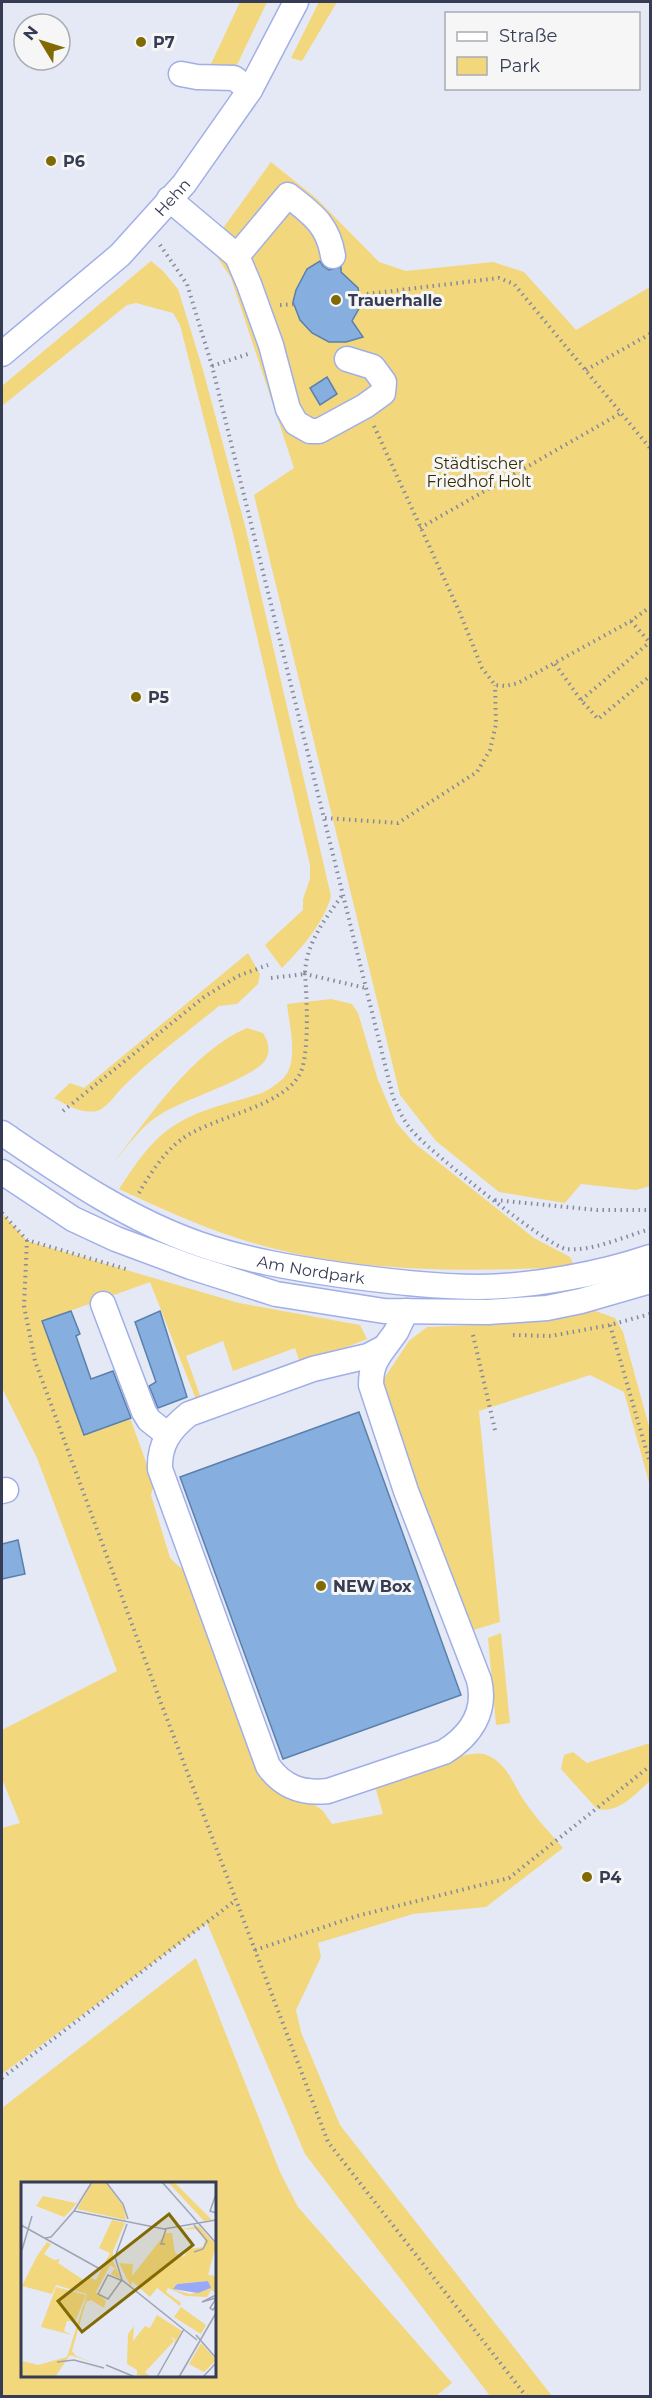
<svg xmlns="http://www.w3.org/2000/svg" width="652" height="2398" font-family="Montserrat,sans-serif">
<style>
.green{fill:#f2d77d;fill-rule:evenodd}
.building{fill:#86aede;stroke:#5a80ad;stroke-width:1.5}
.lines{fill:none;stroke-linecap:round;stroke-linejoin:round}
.minor-casing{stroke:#a1afe7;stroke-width:27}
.path{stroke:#858a9c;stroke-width:4;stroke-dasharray:1.5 4.5;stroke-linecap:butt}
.minor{stroke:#fff;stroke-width:24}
.poi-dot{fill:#816a03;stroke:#f6f6f6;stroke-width:2}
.labels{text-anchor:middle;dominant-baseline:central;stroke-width:6;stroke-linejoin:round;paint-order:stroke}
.poi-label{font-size:16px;font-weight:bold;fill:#363c53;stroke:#f6f6f6;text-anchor:start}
.street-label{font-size:16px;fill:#363c53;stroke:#f6f6f6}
.park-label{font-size:16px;fill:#382e05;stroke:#f6f6f6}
.inset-road{fill:none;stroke:#9fa4b4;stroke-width:1.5}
.view{fill:#816a03;fill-opacity:0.15;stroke:#816a03;stroke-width:3}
.inset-edge{fill:none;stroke:#363c53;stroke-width:3}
</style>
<rect width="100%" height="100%" fill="#e5e9f5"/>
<g class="green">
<path d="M240 2H267L236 67 211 64Z"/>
<path d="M319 2H337L302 61 291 58Z"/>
<path d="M271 162 317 199 379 262 406 271 493 262 524 272 576 330 650 287V1186L636 1190 581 1184 565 1203 499 1192 436 1141 400 1095 254 495 294 468 231 278 210 246Z"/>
<path d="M151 261 163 271 178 289 203 370 245 526 331 896C324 923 301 949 282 968L265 945 303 910V899L310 879V865L232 529 180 325 173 313 136 303 127 305 2 406V386Z"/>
<path d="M248 953 260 974 258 984 237 1004 219 1006C186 1033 150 1059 120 1090 114 1096 107 1108 97 1111 81 1114 67 1105 54 1098L70 1083 84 1088Z"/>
<path d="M331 999 352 1004 358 1013 378 1080 396 1122 413 1142 534 1238 570 1257 575 1267C462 1272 347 1274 237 1238 197 1225 158 1207 119 1189 135 1165 152 1138 178 1123 202 1108 235 1102 262 1093 271 1088 283 1081 288 1072 297 1052 289 1024 287 1004Z"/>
<path d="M247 1028 263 1033C268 1041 271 1050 266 1059 257 1077 182 1100 161 1114 141 1126 128 1146 113 1163 149 1118 192 1051 247 1028Z"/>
<path d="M2 1213 27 1241 239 1303 360 1325 367 1339 301 1366 295 1348 233 1371 223 1341 186 1356 202 1401 197 1402 150 1282 42 1321 84 1434 130 1418 154 1484 151 1495 170 1558 187 1574 258 1762 323 1811 332 1824 383 1814 375 1786C396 1778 465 1749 484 1754 507 1761 513 1785 525 1802 536 1818 550 1833 563 1848L486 1907 413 1914 318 1943 321 1957 296 2010 301 2032 340 2125 552 2396H490L305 2154 207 1923 2 2074V1828L20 1823 2 1779V1730L117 1671 37 1458 2 1388Z"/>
<path d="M593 1310 615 1318 623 1332 650 1430V1486L624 1392 590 1375 479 1411 500 1622 470 1631 387 1405 383 1380 409 1341 427 1327 497 1324Z"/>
<path d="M501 1633 510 1723 496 1725 488 1638Z"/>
<path d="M650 1743V1781C635 1794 619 1814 597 1809L561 1769 564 1755 573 1752 587 1763Z"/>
<path d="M196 1958 280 2172 298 2207 452 2383 436 2396H2V2108ZM22 2184H214V2376H22Z"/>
</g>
<g class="building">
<path d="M320 261 323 266 329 270 341 267V272L358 288 361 305 352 321 363 337 346 342H329L312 333 300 320 293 302 296 290 307 269Z"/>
<path d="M327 377 337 394 320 405 310 388Z"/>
<path d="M71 1311 80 1334 76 1336 91 1379 113 1371 131 1418 84 1435 42 1321Z"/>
<path d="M160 1311 187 1397 158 1408 149 1386 156 1382 135 1322Z"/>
<path d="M359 1412 461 1695 283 1759 180 1477Z"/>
<path d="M18 1540 25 1574 2 1579V1544Z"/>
</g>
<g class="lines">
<g class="minor-casing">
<g id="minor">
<path d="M181 74 197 77 234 78 250 90"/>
<path d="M169 199 237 256 249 284 271 345 288 409 296 423 310 431H319L365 406 383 393 384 382 373 367 347 359"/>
<path d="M237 256 288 195C312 214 328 224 333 256"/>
<path id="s1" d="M2 354 120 255 184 184 250 90 296 2"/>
<path id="s2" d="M2 1133C64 1175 127 1219 199 1244 245 1260 292 1268 341 1275 387 1281 434 1287 481 1287 534 1286 600 1274 650 1257"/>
<path d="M2 1172 73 1219 116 1239 191 1267 276 1294 384 1311 488 1312 547 1308 581 1301 650 1281"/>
<path d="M103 1304 144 1412 149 1420 168 1435"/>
<path d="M385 1347C375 1360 371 1368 371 1385L406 1491 479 1680C487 1712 470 1736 444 1752L328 1791C302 1794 283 1787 268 1766L160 1469C159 1444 170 1429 189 1414L313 1369 368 1356 385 1347 396 1332 406 1311"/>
<path d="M2 1491 6 1490"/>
</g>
</g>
<g class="path">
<path d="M160 245 187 284 212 366 393 1097C400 1113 405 1124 417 1136 435 1155 547 1246 566 1249 591 1252 626 1236 650 1229"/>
<path d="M367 294 499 278 514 284 650 448"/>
<path d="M280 305 296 304"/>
<path d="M212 366 251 353"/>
<path d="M586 370 650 334"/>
<path d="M374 426 460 613 482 668 495 685 506 686 518 683 631 621 650 607"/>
<path d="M420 528 621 413"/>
<path d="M631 621 650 643"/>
<path d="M555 664 581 700 598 719 650 676"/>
<path d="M581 700 650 642"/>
<path d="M325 818 398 823 477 772 490 750 496 724 495 685"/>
<path d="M271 978 305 974C306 942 325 920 343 894"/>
<path d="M63 1111 204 997 238 976 268 965"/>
<path d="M139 1193C149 1175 165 1151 182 1139 212 1116 289 1107 302 1069 309 1046 307 999 305 974L366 988"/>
<path d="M495 1200 597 1210H650"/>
<path d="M2 1213 27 1240 126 1269"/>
<path d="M27 1240 24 1306 35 1361 161 1703 328 2142 526 2396"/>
<path d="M610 1325 650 1463"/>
<path d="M473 1335 495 1430"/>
<path d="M513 1335 551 1336 610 1325 650 1314"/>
<path d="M255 1950 357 1916 509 1878 650 1766"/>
<path d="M2 2078 236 1900"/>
</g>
<use href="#minor" class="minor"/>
</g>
<g class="poi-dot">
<circle cx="141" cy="42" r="6"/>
<circle cx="51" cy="161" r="6"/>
<circle cx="336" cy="300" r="6"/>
<circle cx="136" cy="697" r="6"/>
<circle cx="321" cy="1586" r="6"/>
<circle cx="587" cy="1877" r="6"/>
</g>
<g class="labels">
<g class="poi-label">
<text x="153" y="42">P7</text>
<text x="63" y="161">P6</text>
<text x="348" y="300">Trauerhalle</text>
<text x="148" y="697">P5</text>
<text x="333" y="1586">NEW Box</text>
<text x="599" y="1877">P4</text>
</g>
<g class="street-label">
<text stroke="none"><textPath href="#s1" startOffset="232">Hehn</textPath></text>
<text stroke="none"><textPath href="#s2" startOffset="342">Am Nordpark</textPath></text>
</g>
<g class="park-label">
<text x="479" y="463">Städtischer<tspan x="479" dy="18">Friedhof Holt</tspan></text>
</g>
</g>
<g transform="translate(21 2182)">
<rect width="195" height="195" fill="#e5e9f5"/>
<path d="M70 0 52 26 43 35 15 24 22 14 55 21ZM72 0H84L103 25 105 38 56 27ZM147 0H153L191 38 183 39ZM91 38 104 41 92 69V79L100 97 90 92 94 86 89 83 75 110 85 119 83 126 70 118 65 120 51 169 55 174 74 181 49 173 34 195H0L2 179 17 183 46 175 66 112 35 103 31 112 1 104 16 74 26 60 30 62 23 72 33 78 39 77 37 81 64 99 67 95 75 98 89 71 78 66ZM178 44 195 63 187 93 195 94V111L190 108 186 115 165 114 147 106 145 110 160 121 159 124 136 106 129 115 111 99 110 105 98 81 112 82 111 94 145 51H151L154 71 163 75 167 67 182 65 184 57 174 47 156 48ZM187 99 189 107 169 112 154 108 155 102ZM35 105 65 113 54 140 46 139 43 149 51 153 20 145ZM160 125 185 143 180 152 153 135ZM136 133 161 149 153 164 154 157 150 155 153 159 124 190 130 195 116 193V188L106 182 107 152 113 144 112 159 124 144 129 146ZM180 161 195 178 183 190 168 182Z" fill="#f2d77d" fill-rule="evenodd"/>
<path d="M187 99 190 106 177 111 152 107 156 102Z" fill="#97a9f7"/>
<path class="inset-road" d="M85 0 102 22 107 37M141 0 195 61M195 12 189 29 195 31M53 29 143 47 195 38M106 42 94 75 101 98 176 158M0 43 79 87M24 56 30 55 53 29 71 0M144 62H140L145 47M1 68 11 34M173 70 182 67 186 59 173 43M100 99 87 117 77 112 87 93 102 99M195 113 181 120 195 116M195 117 189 126 192 128 195 124M175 153 195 176M36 180 53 178 83 186M85 183 114 195M136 195 163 147M158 195 195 131M182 195 195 181"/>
<path class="view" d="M148 32 172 63 61 150 37 119Z"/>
<rect width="195" height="195" class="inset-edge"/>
</g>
<rect width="652" height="2398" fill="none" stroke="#363c53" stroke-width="6"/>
<rect x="445" y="12" width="195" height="78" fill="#f6f6f6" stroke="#a9acb5" stroke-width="1.5"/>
<rect x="457" y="32" width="30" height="9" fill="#ffffff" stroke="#a9acb5" stroke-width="1.5"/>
<text x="499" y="42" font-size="18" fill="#363c53">Straße</text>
<rect x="457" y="57" width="30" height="18" fill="#f2d77d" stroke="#a9acb5" stroke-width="1.5"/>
<text x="499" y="72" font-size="18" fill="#363c53">Park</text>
<g transform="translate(42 42) rotate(308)"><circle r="28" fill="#f6f6f6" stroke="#a9acb5" stroke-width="1.5"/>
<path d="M0-4.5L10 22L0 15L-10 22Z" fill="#816a03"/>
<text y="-9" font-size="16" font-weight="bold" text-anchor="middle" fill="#363c53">N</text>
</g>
</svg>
